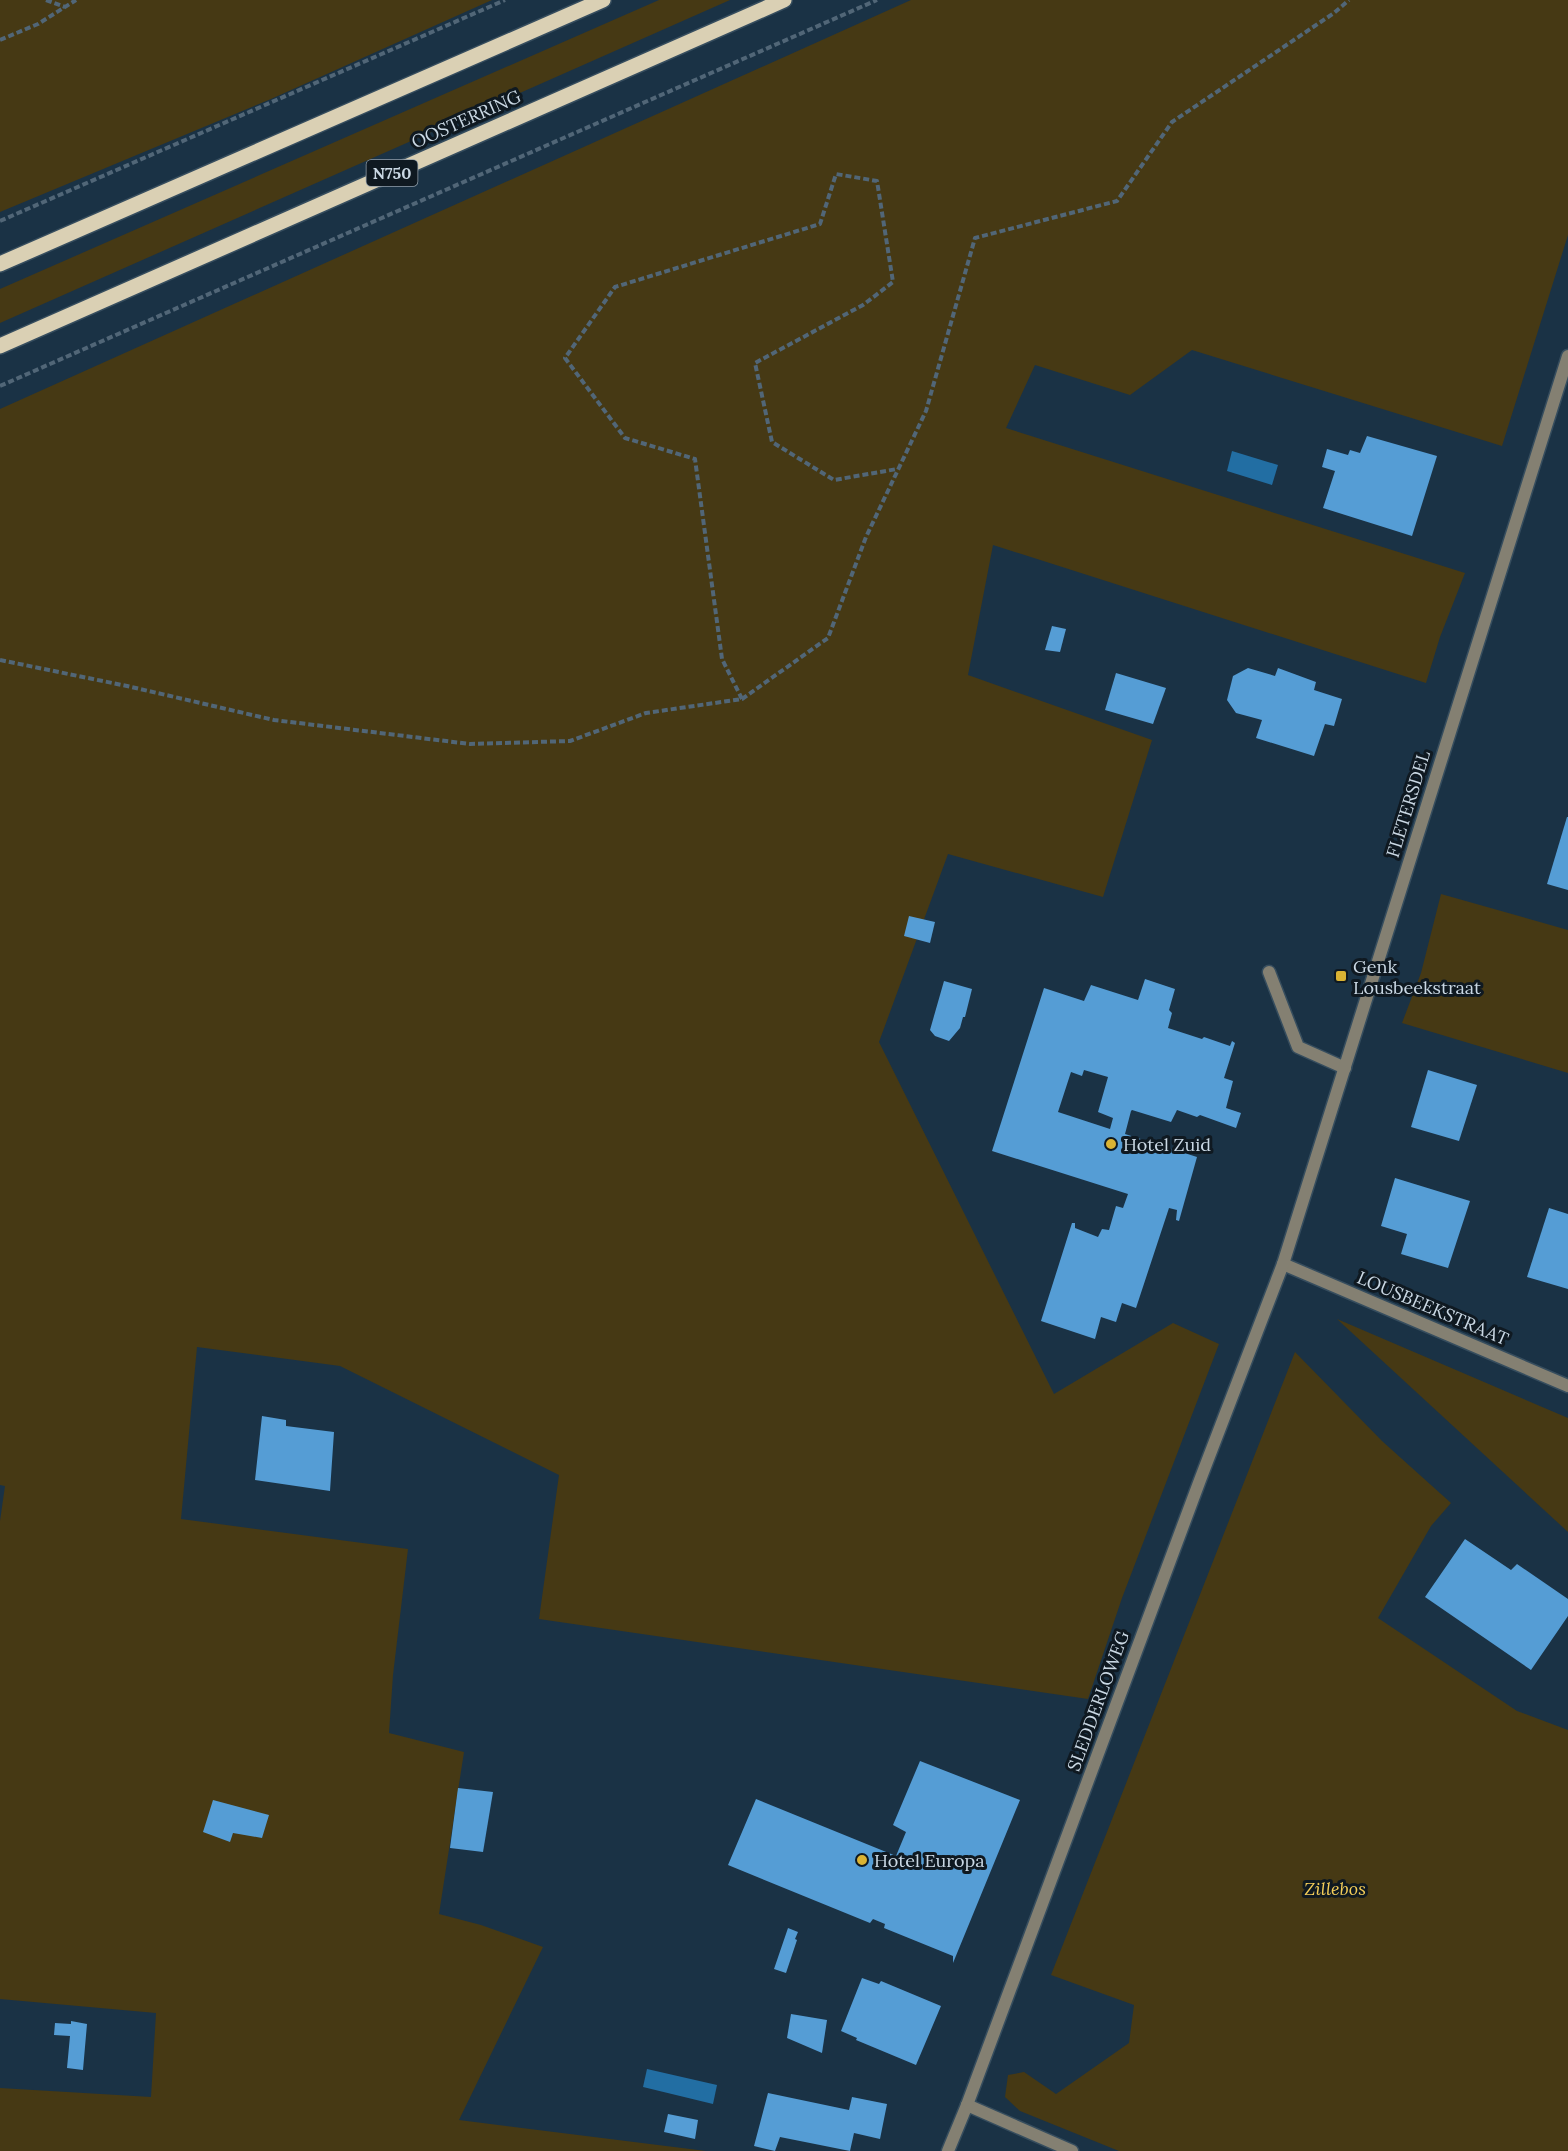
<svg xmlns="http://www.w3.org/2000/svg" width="1568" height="2151" font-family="Lora,serif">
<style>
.green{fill:#463914}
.water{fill:#226ea3}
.building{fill:#559dd5;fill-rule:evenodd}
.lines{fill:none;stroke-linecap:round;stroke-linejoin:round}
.service-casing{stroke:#364d5e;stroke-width:15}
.minor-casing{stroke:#364d5e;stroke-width:15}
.tertiary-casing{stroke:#364d5e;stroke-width:15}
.primary-casing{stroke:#364d5e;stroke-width:18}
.path{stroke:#516677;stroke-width:4;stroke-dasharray:6 3;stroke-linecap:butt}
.service{stroke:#848072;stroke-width:12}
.minor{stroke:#848072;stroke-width:12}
.tertiary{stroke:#848072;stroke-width:12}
.primary{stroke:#dad0b4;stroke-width:15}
.poi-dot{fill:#dab333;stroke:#0f1921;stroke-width:2}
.labels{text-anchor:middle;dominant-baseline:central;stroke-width:6;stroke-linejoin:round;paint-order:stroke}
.shield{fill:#0f1921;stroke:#929faa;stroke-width:1.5}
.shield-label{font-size:16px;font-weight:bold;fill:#cad8e4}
.street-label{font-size:18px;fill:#cad8e4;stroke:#0f1921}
.poi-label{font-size:18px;fill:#cad8e4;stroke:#0f1921;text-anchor:start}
.park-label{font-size:18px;font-style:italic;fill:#f5ce59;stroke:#0f1921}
</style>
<rect width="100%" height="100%" fill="#1a3245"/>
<g class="green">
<path d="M0 0H492L271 99 0 212Z"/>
<path d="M659 0H730L0 323V289Z"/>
<path d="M911 0H1568V235L1502 446 1192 350 1130 395 1035 365 1006 428 1465 573 1440 637 1426 683 993 545 968 675 1152 740 1103 897 948 854 879 1042 1054 1394 1173 1323 1219 1344 1122 1598 1088 1699 539 1619 559 1475 340 1366 197 1347 181 1519 408 1549 393 1675 389 1733 464 1752 439 1914 481 1925 543 1947 459 2120 706 2151H0V2088L151 2097 156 2013 0 1999V1521L5 1486 0 1485V409Z"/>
<path d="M1441 894 1568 930V1073L1402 1023 1421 973Z"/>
<path d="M1337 1319 1568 1418V1532Z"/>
<path d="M1295 1352 1382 1441 1451 1503 1431 1526 1378 1618 1517 1711 1568 1730V2151H1119L1020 2111 1005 2097 1008 2075 1024 2072 1056 2094 1129 2043 1134 2005 1051 1975Z"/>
</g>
<g class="water">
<path d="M1232 451 1278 465 1272 485 1227 471Z"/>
<path d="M647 2069 717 2085 713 2104 643 2087Z"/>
</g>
<g class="building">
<path d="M1367 436 1437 456 1412 536 1323 508 1335 471 1322 467 1327 449 1348 455 1350 450 1360 453Z"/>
<path d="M1052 626 1066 629 1060 652 1045 650Z"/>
<path d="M1248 668 1275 676 1278 668 1316 682 1314 690 1342 699 1334 726 1325 724 1314 756 1256 738 1262 720 1236 713 1227 700 1233 676Z"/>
<path d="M1116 673 1166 688 1153 724 1105 710Z"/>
<path d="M1567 817H1568V890L1547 884Z"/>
<path d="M909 916 935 922 930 943 904 936Z"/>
<path d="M1145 979 1175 989 1169 1010 1172 1013 1168 1028 1202 1039 1204 1037 1230 1046 1232 1041 1235 1043 1224 1078 1233 1081 1226 1108 1241 1113 1236 1128 1200 1115 1197 1117 1177 1110 1171 1122 1132 1110 1131 1111 1125 1134 1197 1157 1179 1221 1176 1220 1177 1210 1169 1208 1136 1308 1122 1303 1116 1322 1101 1317 1095 1339 1041 1321 1072 1223H1075V1228L1098 1237 1102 1229 1109 1230 1116 1206 1123 1208 1128 1194 992 1151 1044 988 1084 1001 1091 985 1138 1000ZM1084 1070 1108 1077 1098 1112 1113 1118 1110 1129 1058 1112 1071 1072 1082 1076Z"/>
<path d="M944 981 972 989 965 1017H963L960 1028 949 1041 935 1036 930 1030Z"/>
<path d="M1428 1070 1477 1085 1459 1141 1411 1127Z"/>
<path d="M1395 1178 1470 1201 1448 1268 1401 1254 1407 1234 1381 1226Z"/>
<path d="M1549 1208 1568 1214V1289L1527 1277Z"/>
<path d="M262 1416 286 1420V1426L334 1432 330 1491 255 1480Z"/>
<path d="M1465 1539 1511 1570 1517 1564 1568 1599V1616L1531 1670 1425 1597Z"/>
<path d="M920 1761 1020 1800 953 1963V1956L884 1928 885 1924 873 1919 870 1923 728 1865 756 1799 896 1856 906 1832 893 1825Z"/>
<path d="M458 1788 493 1792 483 1852 450 1848Z"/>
<path d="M213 1800 269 1815 262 1838 233 1833 230 1842 203 1832Z"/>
<path d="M788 1928 798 1932 795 1939 797 1940 786 1973 774 1969Z"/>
<path d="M862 1978 879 1984 881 1981 941 2006 916 2065 856 2040 857 2038 841 2031Z"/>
<path d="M791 2014 827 2020 822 2053 787 2038Z"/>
<path d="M71 2021 87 2024 83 2070 67 2068 70 2036 54 2035 55 2023 71 2024Z"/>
<path d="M768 2093 849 2110 852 2097 887 2104 880 2139 854 2133 850 2151 780 2137 775 2151 754 2146Z"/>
<path d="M668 2114 698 2120 695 2139 664 2132Z"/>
</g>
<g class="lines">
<g class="service-casing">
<g id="service">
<path d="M1269 972 1298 1047 1345 1068"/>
<path d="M967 2105 1072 2151"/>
</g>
</g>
<g class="minor-casing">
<path id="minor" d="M1283 1264 1568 1386"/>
</g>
<g class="tertiary-casing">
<path id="tertiary" d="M948 2151 967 2105 1200 1480 1283 1264 1568 356"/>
</g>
<g class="primary-casing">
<g id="primary">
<path d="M0 264 603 0"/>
<path d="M0 346 784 0"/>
</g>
</g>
<g class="path">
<path d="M46 0 65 7"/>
<path d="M0 40 38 24 76 0"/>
<path d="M0 221 505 0"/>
<path d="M0 386 877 0"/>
<path d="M0 660 127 686 274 720 470 744 570 741 646 713 742 699 828 638 866 537 926 411 975 238 1117 201 1172 122 1334 13 1349 0"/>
<path d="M742 699 722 659 695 459 625 438 565 358 615 287 820 224 836 174 877 181 893 282 863 305 755 363 772 442 834 480 897 469"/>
</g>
<use href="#service" class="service"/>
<use href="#minor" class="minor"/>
<use href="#tertiary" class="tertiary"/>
<use href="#primary" class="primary"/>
</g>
<g class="poi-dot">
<rect x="1335" y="970" width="12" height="12" rx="3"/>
<circle cx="1111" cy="1144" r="6"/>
<circle cx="862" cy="1860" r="6"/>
</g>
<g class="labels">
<rect class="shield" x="366.5" y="160" width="51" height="26" rx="4.5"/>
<g class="shield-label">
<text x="392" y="173">N750</text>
</g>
<g class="street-label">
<text transform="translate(466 119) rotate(-24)">OOSTERRING</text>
<text transform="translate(1408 804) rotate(-73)">FLETERSDEL</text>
<text transform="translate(1433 1308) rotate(23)">LOUSBEEKSTRAAT</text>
<text transform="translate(1098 1701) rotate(-70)">SLEDDERLOWEG</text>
</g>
<g class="poi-label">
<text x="1353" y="966">Genk<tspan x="1353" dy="21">Lousbeekstraat</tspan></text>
<text x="1123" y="1144">Hotel Zuid</text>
<text x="874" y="1860">Hotel Europa</text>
</g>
<g class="park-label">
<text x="1335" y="1888">Zillebos</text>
</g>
</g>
</svg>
